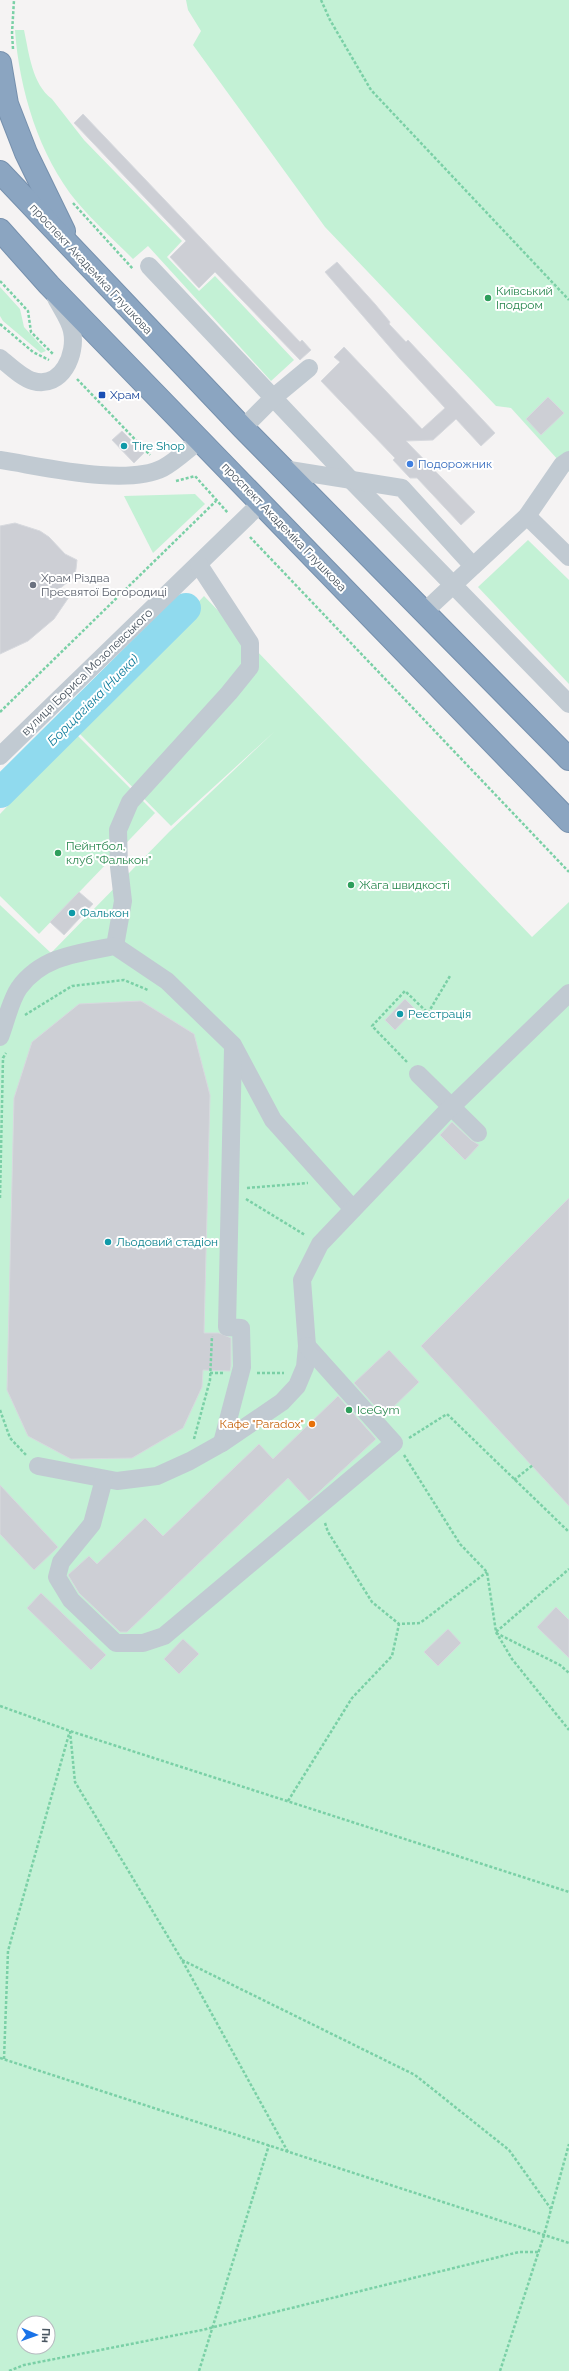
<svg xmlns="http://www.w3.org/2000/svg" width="569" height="2371" font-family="Raleway,sans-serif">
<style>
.green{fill:#c3f1d5;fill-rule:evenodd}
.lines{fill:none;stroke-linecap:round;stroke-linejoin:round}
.river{stroke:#90daee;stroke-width:30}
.building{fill:#cdcfd5;stroke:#d7d9de}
.highway-casing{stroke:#7690ad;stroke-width:24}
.path{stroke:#7ad0a6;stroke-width:2.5;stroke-dasharray:3 2;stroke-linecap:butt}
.minor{stroke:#c1cad2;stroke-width:18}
.highway{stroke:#8ba5c1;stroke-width:22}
.leisure-dot{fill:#2e9e5b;stroke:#fff;stroke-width:1.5}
.transit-dot{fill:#1a4fb4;stroke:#fff;stroke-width:1.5}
.culture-dot{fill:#0f9aa8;stroke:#fff;stroke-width:1.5}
.shop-dot{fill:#3f7fe0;stroke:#fff;stroke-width:1.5}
.worship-dot{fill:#6b7280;stroke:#fff;stroke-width:1.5}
.food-dot{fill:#e8710a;stroke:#fff;stroke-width:1.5}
.labels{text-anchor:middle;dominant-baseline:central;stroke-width:4;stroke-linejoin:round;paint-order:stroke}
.street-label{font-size:12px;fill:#4a5661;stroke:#fff}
.leisure-label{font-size:12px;fill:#27864d;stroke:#fff;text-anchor:start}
.transit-label{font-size:12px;fill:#164399;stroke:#fff;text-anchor:start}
.culture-label{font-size:12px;fill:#0d838f;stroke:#fff;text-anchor:start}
.shop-label{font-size:12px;fill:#366cbe;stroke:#fff;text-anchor:start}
.worship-label{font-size:12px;fill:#5b616d;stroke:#fff;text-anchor:start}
.food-label{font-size:12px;fill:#c56008;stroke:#fff;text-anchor:end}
.water-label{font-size:13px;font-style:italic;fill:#0c7c9b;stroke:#fff}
</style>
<rect width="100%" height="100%" fill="#f5f3f3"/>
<g class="green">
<path d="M186 0H569V472L511 408 496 406 325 227 193 45 201 31 188 10Z"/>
<path d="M15 30H24C29 53 32 84 52 99L84 140 182 241 167 257 199 291 215 276 294 360 271 381 148 246 133 259C114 240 94 222 77 202 39 156 19 89 15 30Z"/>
<path d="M0 287 20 309 24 327 46 351 41 353 3 321 0 316Z"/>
<path d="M195 494 205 504 153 553 124 496Z"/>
<path d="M528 540 569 580V684L478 587Z"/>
<path d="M204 596 532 937 569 902V2371H0V905L51 953 169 832 275 731 171 826 77 731ZM24 2323H48V2347H24Z"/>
<path d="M76 734 155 813 39 934 0 896V814Z"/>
</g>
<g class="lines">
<path class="river" d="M0 793 186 608"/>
</g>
<g class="building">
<path d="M83 114 300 342 302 340 311 350 300 360 215 272 199 288 170 257 186 241 74 123Z"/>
<path d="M337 262 375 304 390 322 389 324 406 342 408 340 495 433 481 446 456 419 433 440 406 441 475 512 461 525 417 478H410L393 460 395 458 321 381 340 362 334 357 344 347 422 429 445 408 400 359 325 272Z"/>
<path d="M548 397 564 413 541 435 526 419Z"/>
<path d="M122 431 144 453 134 463 112 440Z"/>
<path d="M15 523 40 531 49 537 65 554 77 560 76 569 74 577 58 590 69 597 54 619 28 641 0 654V526Z"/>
<path d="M79 892 93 904 64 935 50 922Z"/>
<path d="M405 999 415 1009 395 1030 385 1020Z"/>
<path d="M141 1001 194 1034 210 1095 204 1333H219L231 1338V1366L230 1371 203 1370 202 1387 183 1428 132 1458 71 1459 28 1436 7 1390 14 1098 32 1042 79 1004Z"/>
<path d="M452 1122 471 1140 479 1145 465 1160 440 1135Z"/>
<path d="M569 1198V1506L421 1346Z"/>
<path d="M389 1350 419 1382 384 1416 354 1383Z"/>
<path d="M338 1396 376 1439 309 1501 288 1478 127 1632H120L79 1593 68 1575 89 1556 97 1564 145 1518 163 1536 259 1444 273 1459Z"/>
<path d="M0 1485 58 1547 34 1570 0 1534Z"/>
<path d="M41 1593 106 1655 91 1670 27 1608Z"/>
<path d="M556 1607 569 1620V1658L537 1627Z"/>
<path d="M448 1629 461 1643 438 1666 424 1652Z"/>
<path d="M183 1639 199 1654 179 1674 164 1659Z"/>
</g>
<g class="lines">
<g class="highway-casing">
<g id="highway">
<path d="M0 63 7 104 26 153 64 231"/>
<path d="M0 172 243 428 569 759"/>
<path d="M0 230 49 285 569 821"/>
</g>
</g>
<g class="path">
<path d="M321 0 330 20 371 90 569 300"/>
<path d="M13 49 12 33 14 0"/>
<path d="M73 203 133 269"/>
<path d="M0 281 28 311 31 332 53 354"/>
<path d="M0 324 33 352 49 360"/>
<path d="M77 379 150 455"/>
<path d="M176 481 195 476 228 513"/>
<path d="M250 537 569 872"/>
<path d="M0 712 216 501"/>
<path d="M25 1015 72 986 124 980 148 990"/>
<path d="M407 1062 372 1026 405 991 428 1013 450 976"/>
<path d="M247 1188 308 1183"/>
<path d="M0 1198 3 1058 6 1053"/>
<path d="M246 1199 305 1235"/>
<path d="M210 1373H224"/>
<path d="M257 1373H284"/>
<path d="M0 1410 10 1438 26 1455"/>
<path d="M409 1438 447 1414 569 1532"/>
<path d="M194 1439 210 1380 212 1336"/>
<path d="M404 1455 460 1544 487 1572 496 1632 569 1569"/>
<path d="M514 1480 533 1465"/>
<path d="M325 1523 328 1532 372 1602 399 1624 420 1623 487 1572"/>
<path d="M496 1632 512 1659 569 1730"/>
<path d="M496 1633 560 1665 569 1673"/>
<path d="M0 1706 70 1731 569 1892"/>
<path d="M70 1731 75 1782 182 1960 288 2152"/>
<path d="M288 1801 352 1698 392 1656 399 1624"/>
<path d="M182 1960 415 2075 509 2150 551 2209"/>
<path d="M0 2058 569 2243"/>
<path d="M4 2059 8 1951 69 1734"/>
<path d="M9 2371 24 2365 202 2330 519 2252H539"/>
<path d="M199 2371 269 2145"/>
<path d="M500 2371 544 2235 569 2144"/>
</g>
<g class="minor">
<path d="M149 266 350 479 569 704"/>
<path d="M0 358C9 365 22 378 33 381 62 389 77 354 72 331 70 320 61 308 56 298"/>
<path d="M243 428 274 397 309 368"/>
<path d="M0 460C41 466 126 487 163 468 176 461 188 449 200 440"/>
<path d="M283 469 402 488 473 566"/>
<path d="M527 516 569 557"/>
<path d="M424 612 527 516 562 465 569 460"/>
<path d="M0 756 260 504"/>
<path d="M115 946 123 901 119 867 118 830 130 802 229 693 250 667V643L199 565"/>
<path d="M0 1037C6 1022 10 1001 19 988 42 956 79 953 115 946L167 981 233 1045 273 1120 353 1209"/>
<path d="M418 1074 478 1133"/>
<path d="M222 1443 242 1367 241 1328 227 1327 233 1048"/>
<path d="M38 1466 117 1481 157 1476 190 1461 222 1443 282 1402 297 1386 305 1367 307 1346 302 1280 320 1244 446 1112 569 993"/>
<path d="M104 1479 92 1524 61 1562 57 1577 71 1600 116 1643H143L164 1636 394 1443 307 1346"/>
</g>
<use href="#highway" class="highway"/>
</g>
<g class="leisure-dot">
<circle cx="488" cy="298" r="4"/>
<circle cx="58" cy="853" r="4"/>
<circle cx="351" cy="885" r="4"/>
<circle cx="349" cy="1410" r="4"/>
</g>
<rect class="transit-dot" x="98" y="391" width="8" height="8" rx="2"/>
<g class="culture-dot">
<circle cx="124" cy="446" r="4"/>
<circle cx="72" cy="913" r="4"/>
<circle cx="400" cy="1014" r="4"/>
<circle cx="108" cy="1242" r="4"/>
</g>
<circle class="shop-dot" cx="410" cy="464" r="4"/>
<circle class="worship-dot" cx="33" cy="585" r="4"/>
<circle class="food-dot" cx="312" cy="1424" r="4"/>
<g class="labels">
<g class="street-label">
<text transform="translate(91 269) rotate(47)">проспект Академіка Глушкова</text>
<text transform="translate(284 527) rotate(46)">проспект Академіка Глушкова</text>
<text transform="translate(87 672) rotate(-44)">вулиця Бориса Мозолевського</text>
</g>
<g class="leisure-label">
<text x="496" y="291">Київський<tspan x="496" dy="14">Іподром</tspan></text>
<text x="66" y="846">Пейнтбол,<tspan x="66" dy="14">клуб "Фалькон"</tspan></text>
<text x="359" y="885">Жага швидкості</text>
<text x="357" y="1410">IceGym</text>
</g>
<g class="transit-label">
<text x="110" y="395">Храм</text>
</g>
<g class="culture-label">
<text x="132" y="446">Tire Shop</text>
<text x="80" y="913">Фалькон</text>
<text x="408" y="1014">Реєстрація</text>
<text x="116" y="1242">Льодовий стадіон</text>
</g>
<g class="shop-label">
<text x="418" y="464">Подорожник</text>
</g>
<g class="worship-label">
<text x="41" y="578">Храм Різдва<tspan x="41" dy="14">Пресвятої Богородиці</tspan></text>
</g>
<g class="food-label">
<text x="304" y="1424">Кафе "Paradox"</text>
</g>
<g class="water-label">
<text transform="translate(93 700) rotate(-45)">Борщагівка (Нивка)</text>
</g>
</g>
<g transform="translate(36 2335) rotate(92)"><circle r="19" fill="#ffffff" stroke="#b7bbc0"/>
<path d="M0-3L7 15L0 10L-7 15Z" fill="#1a73e8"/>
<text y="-6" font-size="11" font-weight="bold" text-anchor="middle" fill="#4a5661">Пн</text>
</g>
</svg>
